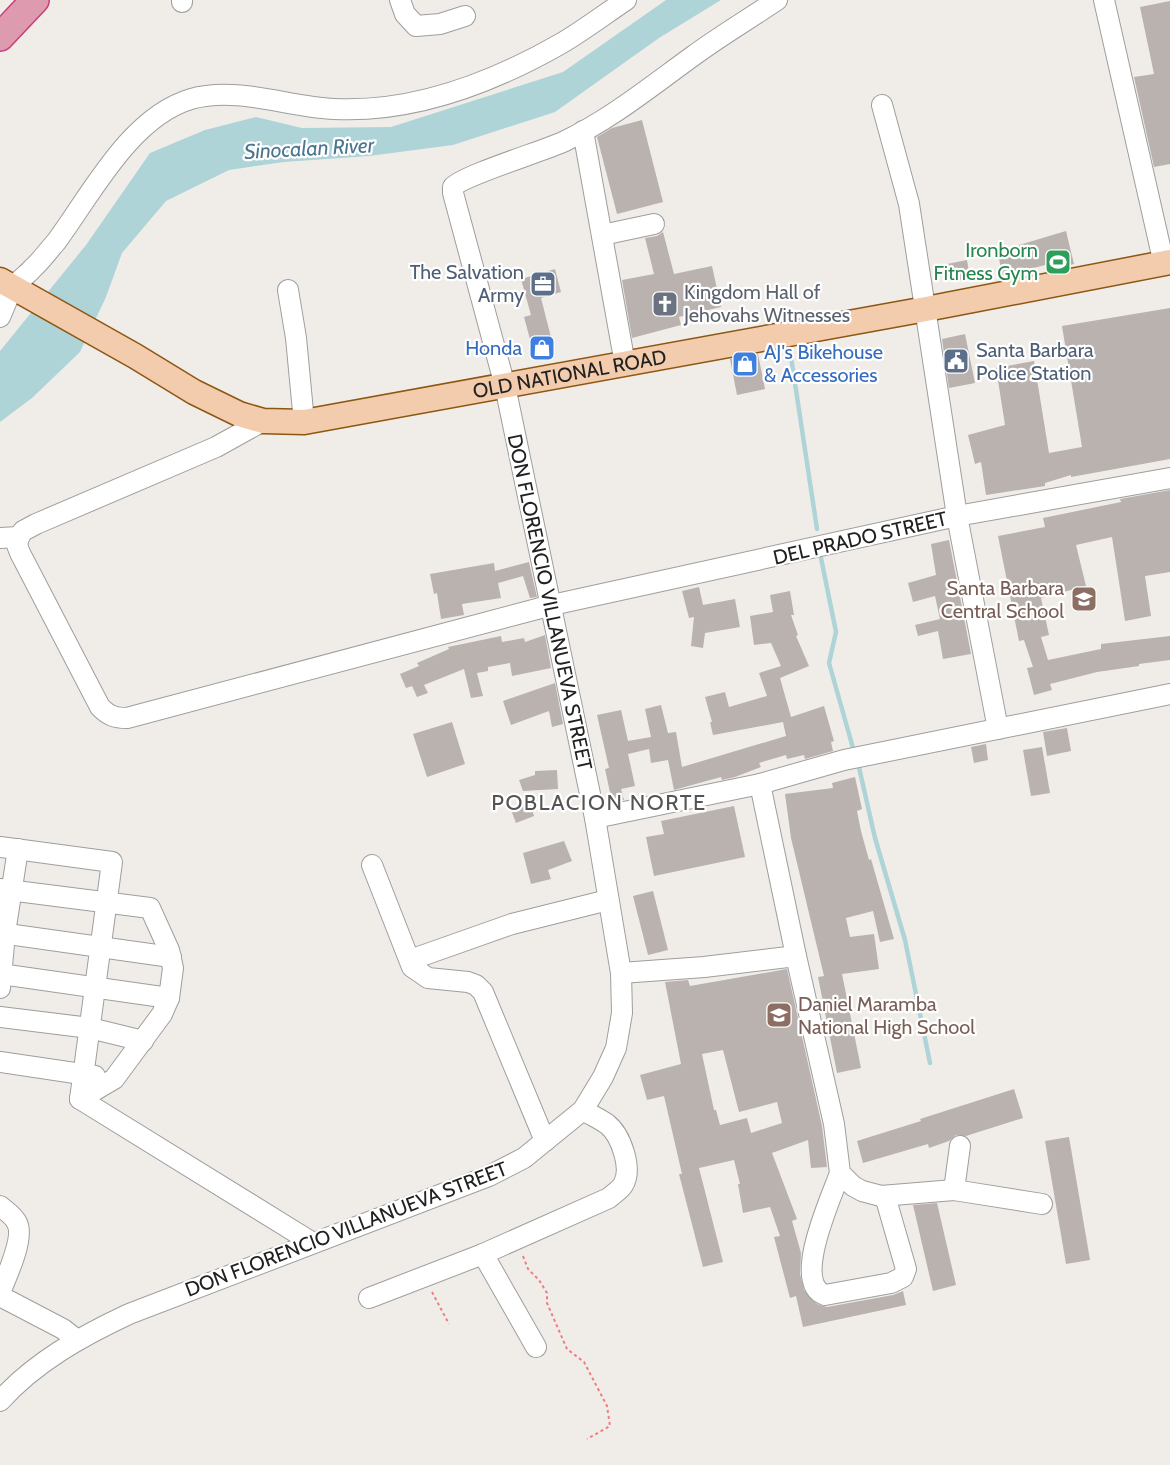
<svg xmlns="http://www.w3.org/2000/svg" width="1170" height="1465" font-family="Cabin,sans-serif">
<style>
.water{fill:#aed4d8}
.lines{fill:none;stroke-linecap:round;stroke-linejoin:round}
.stream{stroke:#aed4d8;stroke-width:4.5}
.building{fill:#b9b2af;fill-rule:evenodd}
.minor-casing{stroke:#9e9e9e;stroke-width:22}
.major-casing{stroke:#8d5611;stroke-width:27}
.highway-casing{stroke:#c83c7b;stroke-width:30}
.path{stroke:#eb7f80;stroke-width:2;stroke-dasharray:3 3;stroke-linecap:butt}
.minor{stroke:#fff;stroke-width:20}
.major{stroke:#f2ccac;stroke-width:24}
.highway{stroke:#de9aae;stroke-width:27}
.labels{text-anchor:middle;dominant-baseline:central;stroke-width:4.5;stroke-linejoin:round;paint-order:stroke}
.leisure-label{font-size:20px;fill:#27864d;stroke:#fff;text-anchor:end}
.service-label{font-size:20px;fill:#4e5e75;stroke:#fff;text-anchor:end}
.worship-label{font-size:20px;fill:#5b616d;stroke:#fff;text-anchor:start}
.shop-label{font-size:20px;fill:#366cbe;stroke:#fff;text-anchor:end}
.street-label{font-size:20px;fill:#212121;stroke:#fff}
.education-label{font-size:20px;fill:#785e54;stroke:#fff;text-anchor:end}
.water-label{font-size:21px;font-style:italic;fill:#4c7690;stroke:#fff}
.quarter-label{font-size:22px;letter-spacing:1.5px;fill:#545454;stroke:#fff}
</style>
<rect width="100%" height="100%" fill="#f0ede9"/>
<path class="water" d="M666 0H721L659 38 555 112 453 145 369 156 284 162 229 170 166 201 122 253 106 297 80 352 32 398 0 422V351L86 245 150 153 205 130 256 117 302 128 391 127 563 72Z"/>
<g class="lines">
<g class="stream">
<path d="M791 357 817 529"/>
<path d="M821 558 836 632 829 663 853 748"/>
<path d="M858 763 875 838 905 940 930 1063"/>
</g>
</g>
<g class="building">
<path d="M1170 1V164L1154 167 1134 77 1154 74 1140 7Z"/>
<path d="M642 120 663 202 617 214 597 137 612 128Z"/>
<path d="M1066 231 1074 264 1054 269 1053 263 1002 276 999 258 1021 254 1019 245Z"/>
<path d="M663 232 674 274 712 266 721 307 679 317 681 325 632 338 622 280 654 274 645 238 657 236Z"/>
<path d="M967 260 970 278 951 282 947 264Z"/>
<path d="M555 269 561 292 541 298 554 349 534 354 524 317 531 315 521 279Z"/>
<path d="M1170 308V459L1071 477V475L1045 483V486L986 495 981 462 975 464 968 435 1005 425 996 368 1034 361 1049 453 1082 447 1062 326Z"/>
<path d="M965 334 975 383 949 388 942 339Z"/>
<path d="M758 354 765 389 737 395 730 359Z"/>
<path d="M1170 490V572L1145 576 1151 616 1125 621 1112 537 1076 545 1086 586 1041 598 1049 635 1041 637 1048 660 1101 649V644L1170 636V660L1139 664V666L1097 672 1050 684 1052 690 1034 695 1027 668 1033 667 1024 640 1019 641 998 536 1045 527 1043 518 1121 502 1120 499Z"/>
<path d="M949 540 971 654 943 659 938 631 918 636 915 625 940 619 935 596 913 602 908 583 936 575 931 544Z"/>
<path d="M529 562 537 597 530 598 523 576 498 583 501 598 462 604 464 615 441 619 437 593 434 594 430 574 494 563 495 571Z"/>
<path d="M699 587 703 605 735 599 740 627 705 633 703 648 691 646 694 617 689 618 682 591Z"/>
<path d="M790 591 794 615H791L798 635 796 636 809 666 780 678 791 717 824 706 834 741 831 742 833 751 805 759 804 755 787 759 786 755 759 763 761 767 735 777 722 780 721 777 674 790 668 760 651 763 649 749 628 754 635 786 621 789 624 800 612 802 605 769 609 768 597 715 621 710 628 741 651 737 645 709 661 705 668 733 676 732 682 767 786 736 783 722 713 735 710 722H712L705 697 725 692 729 707 767 696 759 673 781 666 771 643 754 645 750 616 773 612 770 595Z"/>
<path d="M545 635 551 668 512 676 510 663 488 667V671L477 673 483 696 471 698 464 669 424 685 428 693 417 697 412 686 406 688 400 674 419 666 417 663 449 649 448 647 501 636 502 642 524 638 525 642Z"/>
<path d="M555 683 563 724 552 727 549 711 511 725 503 701Z"/>
<path d="M452 722 465 764 427 777 413 734Z"/>
<path d="M1067 728 1071 751 1047 756 1043 732Z"/>
<path d="M986 744 988 760 974 763 971 747Z"/>
<path d="M1042 747 1050 793 1031 796 1023 750Z"/>
<path d="M557 770 558 789 523 791 519 780 535 775V771Z"/>
<path d="M855 777 862 809 857 811 861 831 869 860 871 859 894 939 880 942 873 911 846 918 850 937 874 934 879 969 842 974 861 1068 837 1073 818 977 824 976 791 838 785 794 833 788 832 783Z"/>
<path d="M530 803 534 816 516 823 511 810Z"/>
<path d="M734 806 745 857 654 876 646 837 664 834 661 821Z"/>
<path d="M564 841 572 861 548 870 551 879 531 884 523 853Z"/>
<path d="M653 891 668 950 648 955 633 896Z"/>
<path d="M787 969 822 1126 827 1167 811 1168 808 1140 772 1153 797 1219 792 1221 801 1253 800 1274 804 1290 817 1304 827 1307 893 1295 903 1291 906 1305 803 1327 796 1296 790 1298 774 1237 780 1236 770 1207 743 1213 738 1184H740L734 1160 699 1168 723 1262 703 1267 679 1174H682L664 1096 647 1100 640 1075 681 1064 665 982 688 980 690 986ZM723 1050 739 1112 777 1102 782 1123 751 1133 747 1118 720 1125 716 1110H714L702 1054Z"/>
<path d="M1014 1089 1023 1118 966 1136 956 1135 949 1141 929 1148 928 1144 863 1163 857 1141 921 1121 920 1119Z"/>
<path d="M1069 1137 1090 1260 1066 1264 1045 1141Z"/>
<path d="M937 1203 956 1285 933 1291 913 1205Z"/>
</g>
<g class="lines">
<g class="minor-casing">
<g id="minor">
<path d="M400 0 405 14 416 26 440 24 465 16"/>
<path d="M1104 0 1164 264"/>
<path d="M182 2V0"/>
<path d="M882 105 909 204 957 516 998 729"/>
<path d="M583 131 625 364"/>
<path d="M602 235 654 224"/>
<path d="M288 290 296 338 304 422"/>
<path d="M0 317C4 308 8 297 13 288 17 281 26 276 32 269 41 261 48 251 56 242 91 195 130 117 191 99 237 86 288 107 334 109 413 113 494 82 562 43 584 30 605 14 626 0"/>
<path d="M19 537 17 545 20 553 100 707C109 716 115 718 127 718L552 605 957 516 1170 478"/>
<path d="M19 537 23 531 36 524 216 447 263 421"/>
<path d="M0 538 19 537"/>
<path d="M595 818 760 784 844 760 1170 694"/>
<path d="M0 847 112 862 80 1099"/>
<path d="M372 865 412 967 428 978 468 982 476 985 483 992 545 1141"/>
<path d="M0 889 150 908 169 950 173 968 169 998 162 1014 114 1079 80 1099"/>
<path d="M0 933 171 957"/>
<path d="M796 956 834 1124 840 1173 853 1186 862 1191 881 1196 954 1190 1042 1204"/>
<path d="M410 960 512 924 608 900"/>
<path d="M621 973 704 967 796 956 760 784"/>
<path d="M0 974 169 998"/>
<path d="M0 988 5 933 18 849"/>
<path d="M0 1017 90 1028 143 1041"/>
<path d="M0 1062 95 1076"/>
<path d="M80 1099 313 1243"/>
<path d="M840 1173C832 1196 791 1283 825 1295L891 1283 903 1277 906 1269 885 1196"/>
<path d="M954 1190 960 1146"/>
<path d="M0 1206C6 1211 14 1216 17 1223 25 1238 6 1277 0 1293"/>
<path d="M483 1254 536 1347"/>
<path d="M0 1296 63 1329 77 1340"/>
<path d="M369 1298 483 1254 609 1198C613 1194 620 1190 623 1185 633 1169 621 1135 607 1124 600 1119 591 1115 583 1110"/>
<path d="M0 1401C35 1362 82 1336 129 1314L489 1176 524 1158 583 1110 603 1077 616 1048 622 1013 621 973 595 818 505 386 453 193V187C462 176 543 151 563 142 611 119 650 87 693 56 720 36 749 19 777 0"/>
</g>
</g>
<g class="major-casing">
<g id="major">
<path id="s1" d="M0 280 135 356 194 392 239 414 263 421 304 422 926 309 1170 262"/>
</g>
</g>
<g class="highway-casing">
<path id="highway" d="M0 37 35 0"/>
</g>
<g class="path">
<path d="M523 1256 528 1269 539 1280 547 1293V1303L567 1349 584 1362 607 1406 610 1426 587 1439"/>
<path d="M432 1292 449 1324"/>
</g>
<use href="#minor" class="minor"/>
<use href="#major" class="major"/>
<use href="#highway" class="highway"/>
</g>
<defs>
<g id="stadium-square" transform="scale(1.35)"><rect x="-9" y="-9" width="18" height="18" rx="4" fill="#2e9e5b" stroke="#fff"/><path d="M0-5a6.5 5 0 1 0 0 10a6.5 5 0 1 0 0-10ZM-3.5-1.8h7v3.6h-7Z" fill="#fff"/></g>
<g id="office-square" transform="scale(1.35)"><rect x="-9" y="-9" width="18" height="18" rx="4" fill="#5c6f8a" stroke="#fff"/><path d="M-6-3h4V-5.5h4V-3h4V5H-6ZM-1-4.5V-3h2v-1.5ZM-6 0V1H6V0Z" fill="#fff"/></g>
<g id="church-square" transform="scale(1.35)"><rect x="-9" y="-9" width="18" height="18" rx="4" fill="#6b7280" stroke="#fff"/><path d="M-1.2-6h2.4v3.5h3.3v2.4h-3.3V6h-2.4V-.1h-3.3v-2.4h3.3Z" fill="#fff"/></g>
<g id="shop-square" transform="scale(1.35)"><rect x="-9" y="-9" width="18" height="18" rx="4" fill="#3f7fe0" stroke="#fff"/><path d="M-5-2.5h2.3a2.7 3.5 0 0 1 5.4 0H5L5.5 6h-11ZM-1.5-2.5h3a1.5 2.3 0 0 0-3 0Z" fill="#fff"/></g>
<g id="civic-square" transform="scale(1.35)"><rect x="-9" y="-9" width="18" height="18" rx="4" fill="#5c6f8a" stroke="#fff"/><path d="M-.6-6.5H3V-4.5H.6V-3L4-1V1h2V6H-6V1h2V-1L-.6-3ZM-1.2 2.5V6h2.4V2.5Z" fill="#fff"/></g>
<g id="school-square" transform="scale(1.35)"><rect x="-9" y="-9" width="18" height="18" rx="4" fill="#8d6e63" stroke="#fff"/><path d="M0-5L7-2L0 1L-7-2ZM-4 1L0 2.5L4 1V4Q0 6-4 4Z" fill="#fff"/></g>
</defs>
<g fill-rule="evenodd">
<use href="#stadium-square" x="1058" y="262"/>
<use href="#office-square" x="543" y="284"/>
<use href="#church-square" x="665" y="304"/>
<use href="#shop-square" x="542" y="348"/>
<use href="#civic-square" x="956" y="361"/>
<use href="#shop-square" x="745" y="364"/>
<use href="#school-square" x="1084" y="599"/>
<use href="#school-square" x="779" y="1015"/>
</g>
<g class="labels">
<g class="leisure-label">
<text x="1038" y="250">Ironborn<tspan x="1038" dy="23">Fitness Gym</tspan></text>
</g>
<g class="service-label">
<text x="524" y="272">The Salvation<tspan x="524" dy="23">Army</tspan></text>
<text x="976" y="350" text-anchor="start">Santa Barbara<tspan x="976" dy="23">Police Station</tspan></text>
</g>
<g class="worship-label">
<text x="684" y="292">Kingdom Hall of<tspan x="684" dy="23">Jehovahs Witnesses</tspan></text>
</g>
<g class="shop-label">
<text x="522" y="348">Honda</text>
<text x="764" y="352" text-anchor="start">AJ's Bikehouse<tspan x="764" dy="23">&amp; Accessories</tspan></text>
</g>
<g class="street-label">
<text stroke="none"><textPath href="#s1" startOffset="610">OLD NATIONAL ROAD</textPath></text>
<text transform="translate(860 538) rotate(-13)">DEL PRADO STREET</text>
<text transform="translate(550 602) rotate(78)">DON FLORENCIO VILLANUEVA STREET</text>
<text transform="translate(346 1229) rotate(-21)">DON FLORENCIO VILLANUEVA STREET</text>
</g>
<g class="education-label">
<text x="1064" y="588">Santa Barbara<tspan x="1064" dy="23">Central School</tspan></text>
<text x="798" y="1004" text-anchor="start">Daniel Maramba<tspan x="798" dy="23">National High School</tspan></text>
</g>
<g class="water-label">
<text transform="translate(309 148) rotate(-3)">Sinocalan River</text>
</g>
<g class="quarter-label">
<text x="599" y="802">POBLACION NORTE</text>
</g>
</g>
</svg>
